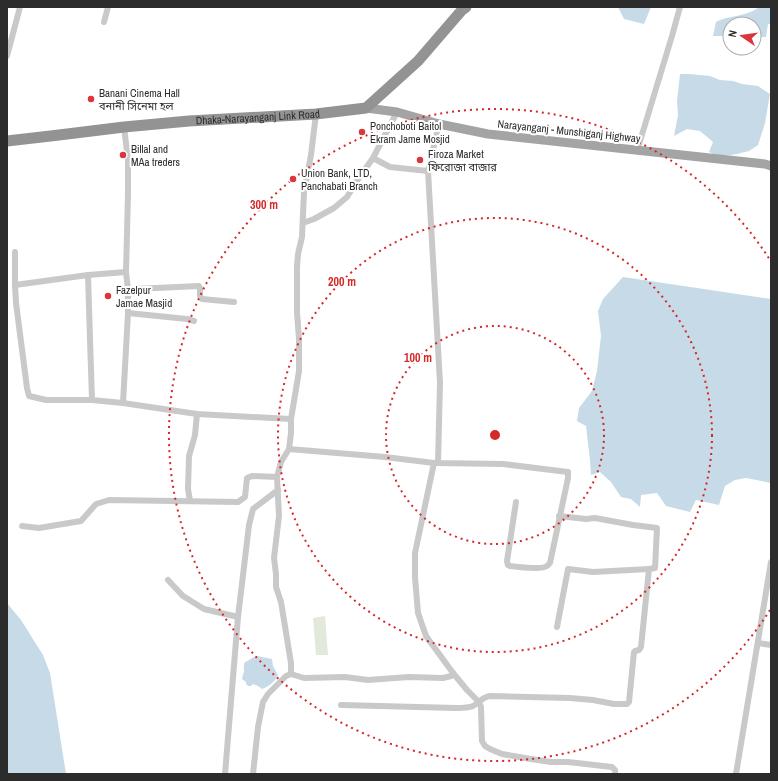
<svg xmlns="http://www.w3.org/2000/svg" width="778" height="781" font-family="'Archivo Narrow','Noto Sans Bengali',sans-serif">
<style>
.green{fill:#e1e9da}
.water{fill:#c7dae8}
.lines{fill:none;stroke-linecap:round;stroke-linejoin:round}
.street{stroke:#c9c9c9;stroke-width:6}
.primary{stroke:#a4a4a4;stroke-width:9}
.highway{stroke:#939393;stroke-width:11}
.ring{fill:none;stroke:#d62828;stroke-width:2;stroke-dasharray:2 4}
.poi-dot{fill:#da373d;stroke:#fff;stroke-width:1.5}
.labels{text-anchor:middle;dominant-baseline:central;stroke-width:4;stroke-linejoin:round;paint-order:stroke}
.poi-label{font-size:11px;fill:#2c2c2c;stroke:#fff;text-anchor:start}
.street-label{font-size:11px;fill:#2c2c2c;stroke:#fff}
.centre{fill:#d62828;stroke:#fff;stroke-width:2}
.ring-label{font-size:12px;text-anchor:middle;font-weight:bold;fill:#d62828;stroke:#fff;stroke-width:4;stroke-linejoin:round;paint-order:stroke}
</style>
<rect width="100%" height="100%" fill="#fff"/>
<path class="green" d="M325 616 328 655H316L313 618Z"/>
<g class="water">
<path d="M618 7H651L644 24 624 19Z"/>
<path d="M759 7H771V24H768L766 37H754V24H730V36H713L716 22C729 15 747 17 759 7Z"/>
<path d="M680 74H689L710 76 720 80 733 81 742 84 758 86 770 94 765 123 758 145 749 151 732 155 718 156 709 152 713 142 700 131 687 129 674 136 678 115 677 101Z"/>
<path d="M623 277 771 299V483L746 478 735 480 725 486 719 505 696 500 690 512 666 506 657 493 641 495 640 507 631 499 621 497 611 482 600 472 591 475 590 460 586 426 577 421 579 408 592 391 597 371 601 336 598 311 603 299Z"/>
<path d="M7 603 21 620 43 655 50 673 66 774H7Z"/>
<path d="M257 656 272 659 273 666 278 675C276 681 268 687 262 689L258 686 253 684 251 686H248L246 684V682L242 679C242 677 243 675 244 672 244 668 243 666 245 662 249 661 252 657 257 656Z"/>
</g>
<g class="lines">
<g class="street">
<path d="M104 22 108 7"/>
<path d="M7 56 20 7"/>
<path d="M124 127 128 160V194L126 272 128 290V313L123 403 197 414 291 419"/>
<path d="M637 151 672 36 680 7"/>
<path d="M373 158 390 167 428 171"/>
<path d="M303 223 314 219 334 208 347 197 356 182 373 158 397 112"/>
<path d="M15 252V285"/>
<path d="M88 275 126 272"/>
<path d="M128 290 134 289 199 286 200 288V296L202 299 234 302"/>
<path d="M128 313 187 319 194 321"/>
<path d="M92 400 90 339 88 275 15 285 16 303 27 388 29 396 46 400H92L123 403"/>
<path d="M289 449 385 457 434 463 503 464 568 472V478L550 563C549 564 548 565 547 566 542 570 518 567 510 566L508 565 507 561 516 502"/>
<path d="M438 463 440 383 428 171 439 124"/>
<path d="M190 501 188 489 189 456 195 435 197 414"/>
<path d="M22 526 39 528 81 521 96 504 109 500 238 502 245 497 247 478 252 476 277 477"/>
<path d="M168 580 183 596 204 609 238 617 249 525 253 509 278 490"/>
<path d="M557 627 568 569 593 572 649 569"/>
<path d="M758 643 771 645"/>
<path d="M453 673 467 690 479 702 481 707 482 741 485 746 490 749 502 754 531 759 551 762H568L612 767 615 770V774"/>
<path d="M291 674 304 678 345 677 368 680 409 677 443 678 451 676 453 673 426 636 418 613 415 577V553L434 463"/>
<path d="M341 705 456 708C461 708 468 708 473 706 480 702 482 697 490 696L570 698 593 700 614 704H627L629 702 634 652 635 651 639 650 641 647 649 569 655 568 657 528 633 525 595 518 586 519 559 516"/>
<path d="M225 774 238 617"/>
<path d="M253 774 258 727 263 702 268 694 286 676 291 674V663L281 602 276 587V574L274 558 279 516 277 477 281 462 289 449 291 433V419L299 371V339L297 312V267L298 254 302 237 304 192 311 155 316 114"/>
<path d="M736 774 771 562"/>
</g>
<path class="primary" d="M366 108 397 112 439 124 488 134 765 164 771 166"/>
<path class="highway" id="s1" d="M7 141 59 135 124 127 189 121 316 114 366 108 418 61 462 10 466 7"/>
</g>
<g class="ring">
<circle cx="495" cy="435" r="109"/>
<circle cx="495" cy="435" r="217"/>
<path d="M770 610A326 326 0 1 1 770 260"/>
</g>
<g class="poi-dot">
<circle cx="91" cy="99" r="4"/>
<circle cx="362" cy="132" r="4"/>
<circle cx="123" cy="155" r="4"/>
<circle cx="420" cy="160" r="4"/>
<circle cx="293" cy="179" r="4"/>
<circle cx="108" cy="296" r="4"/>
</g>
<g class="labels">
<g class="poi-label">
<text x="99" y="93">Banani Cinema Hall<tspan x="99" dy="13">বনানী সিনেমা হল</tspan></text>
<text x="370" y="126">Ponchoboti Baitol<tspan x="370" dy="13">Ekram Jame Mosjid</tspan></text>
<text x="131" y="149">Billal and<tspan x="131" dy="13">MAa treders</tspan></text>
<text x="428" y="154">Firoza Market<tspan x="428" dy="13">ফিরোজা বাজার</tspan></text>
<text x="301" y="173">Union Bank, LTD,<tspan x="301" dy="13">Panchabati Branch</tspan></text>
<text x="116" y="290">Fazelpur<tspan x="116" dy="13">Jamae Masjid</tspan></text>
</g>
<g class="street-label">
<text stroke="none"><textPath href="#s1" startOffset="252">Dhaka-Narayanganj Link Road</textPath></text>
<text transform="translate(569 131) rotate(6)">Narayanganj - Munshiganj Highway</text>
</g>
</g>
<circle cx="495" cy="435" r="6" class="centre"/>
<g class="ring-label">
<text x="264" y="209">300 m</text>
<text x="342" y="286">200 m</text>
<text x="418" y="362">100 m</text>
</g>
<rect width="778" height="781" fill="none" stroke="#2c2c2c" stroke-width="16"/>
<g transform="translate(742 36) rotate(283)"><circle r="19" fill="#ffffff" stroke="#ababab"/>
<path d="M0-3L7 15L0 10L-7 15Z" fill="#da373d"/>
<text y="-6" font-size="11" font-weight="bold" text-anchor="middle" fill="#2c2c2c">N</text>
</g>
</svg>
